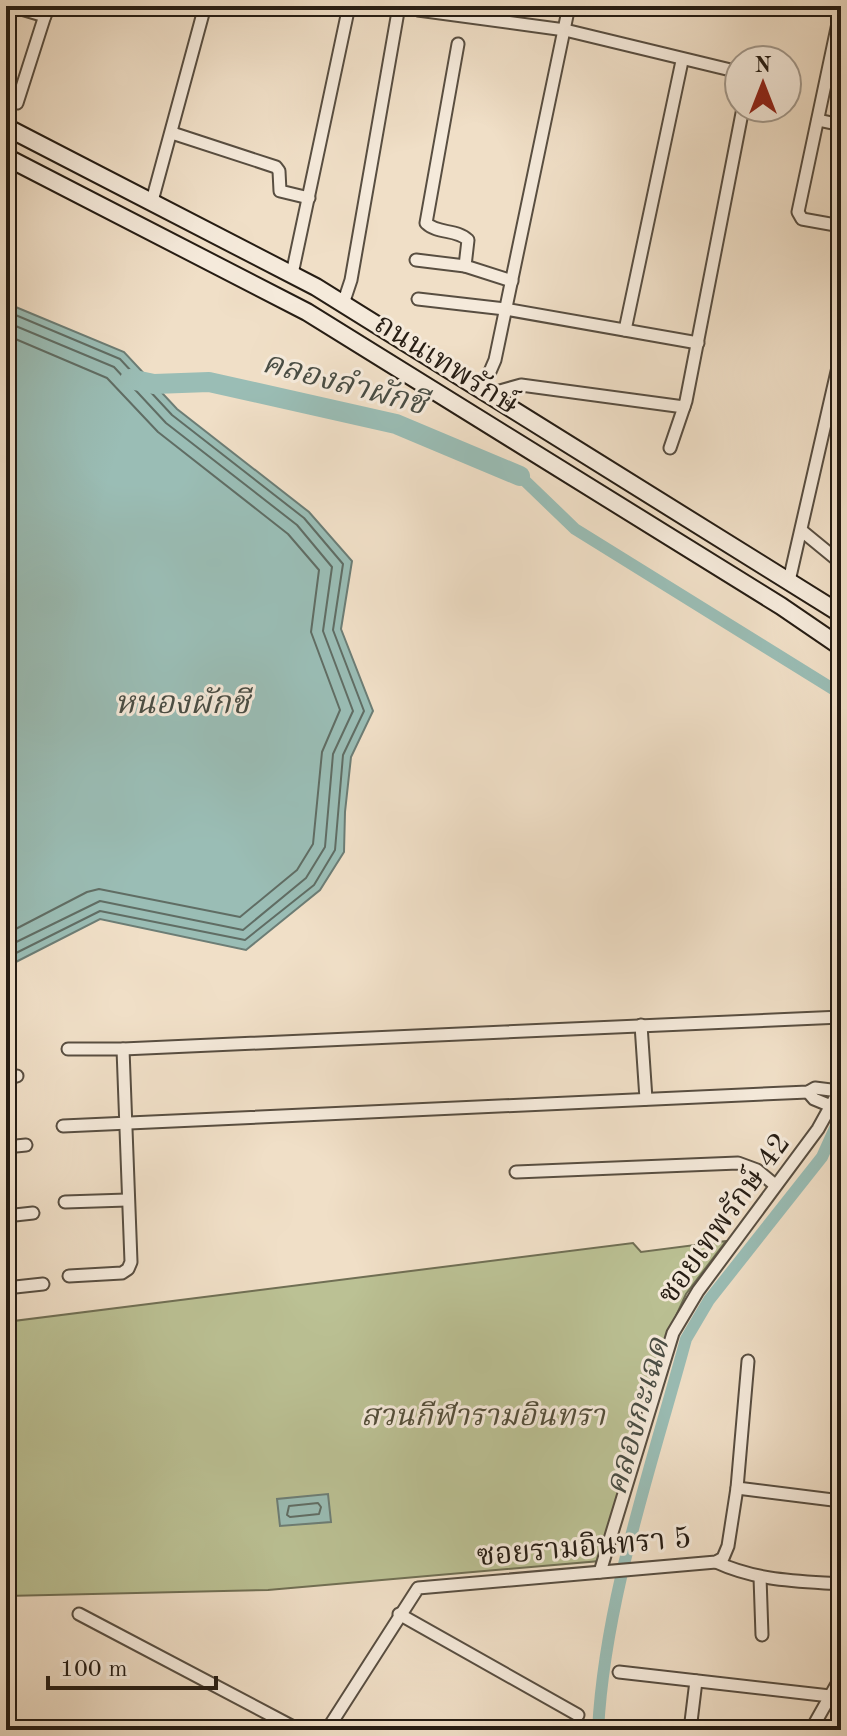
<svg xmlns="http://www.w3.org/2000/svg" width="847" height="1736" font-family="'Old Standard TT','Noto Serif Thai',serif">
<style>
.green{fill:#bbc194;stroke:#706f54;stroke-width:2}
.water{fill:#9abdb5;stroke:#6c7d75;stroke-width:2}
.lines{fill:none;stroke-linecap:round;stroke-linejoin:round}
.shore{stroke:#606d64;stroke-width:2}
.canal{stroke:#9abdb5;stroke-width:12}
.river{stroke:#9abdb5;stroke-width:20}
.street-casing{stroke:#584e41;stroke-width:15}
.secondary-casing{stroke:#261d14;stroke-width:20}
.street{stroke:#f5eadb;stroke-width:11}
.secondary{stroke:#f5eadb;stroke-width:16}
.labels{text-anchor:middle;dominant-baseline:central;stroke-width:6;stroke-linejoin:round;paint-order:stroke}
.street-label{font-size:30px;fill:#261d14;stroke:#f5eadb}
.park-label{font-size:30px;font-style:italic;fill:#534e3a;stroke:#f5eadb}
.water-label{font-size:32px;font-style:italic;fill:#494d44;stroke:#f5eadb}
</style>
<rect width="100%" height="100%" fill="#f0dfc7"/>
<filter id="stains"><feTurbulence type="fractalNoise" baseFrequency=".0025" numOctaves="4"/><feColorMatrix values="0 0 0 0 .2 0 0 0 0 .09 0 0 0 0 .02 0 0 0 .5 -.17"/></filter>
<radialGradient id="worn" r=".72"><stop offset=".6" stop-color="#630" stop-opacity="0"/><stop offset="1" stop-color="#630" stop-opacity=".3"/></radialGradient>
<path class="green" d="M726 1241 686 1294 669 1331 600 1561 268 1590 6 1596V1322L633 1243 641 1252Z"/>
<g class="water">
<path d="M6 303 124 352 177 409 309 512 352 561 341 629 373 711 351 757 345 812 344 852 320 890 246 950 100 919 6 967Z"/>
<path d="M328 1494 331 1522 280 1526 277 1499Z"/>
</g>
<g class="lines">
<g class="shore">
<path d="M6 311 120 359 172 415 304 518 343 564 333 630 364 711 343 755 335 850 314 885 245 940 100 911 6 958"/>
<path d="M6 322 114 367 166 423 297 525 332 567 323 631 353 711 333 754 325 847 306 878 243 930 100 901 6 947"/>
<path d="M6 335 107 378 158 432 288 534 319 570 311 632 340 710 322 752 313 844 297 870 240 917 99 889 87 892 6 934"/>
<path d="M318 1503 321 1507 319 1514 290 1517 287 1515 289 1506Z"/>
</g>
<g class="canal">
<path d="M520 476 575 529 841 694"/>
<path d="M598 1730C605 1599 652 1465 686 1339L709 1300 822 1157 841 1115"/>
</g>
<path class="river" d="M130 379 154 384 209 382 396 424 520 476"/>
<g class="street-casing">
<g id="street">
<path d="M11 6 45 16"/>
<path d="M841 9 798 212 802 219 841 226"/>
<path d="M418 10 565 30 739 72"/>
<path d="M458 44 426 223C437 234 457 229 468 240L465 266 512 281"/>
<path d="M17 103 48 6"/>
<path d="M818 120 841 125"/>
<path d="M172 133 276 167 279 171 280 191 309 198"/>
<path d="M152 201 205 6"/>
<path d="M416 260 465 266"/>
<path d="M292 274 349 6"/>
<path d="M418 299 505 309 698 343"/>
<path d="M343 304 351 280 399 6"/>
<path d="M625 330 682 61"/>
<path d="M482 390 495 360 569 6"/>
<path d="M489 394 521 385 684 407"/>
<path d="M670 448 686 401 743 108"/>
<path d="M802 531 841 563"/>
<path d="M789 581 841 354"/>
<path d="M641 1025 646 1099"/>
<path d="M68 1049H123L841 1017"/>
<path d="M6 1077 17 1076"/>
<path d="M808 1092 814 1099 831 1106"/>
<path d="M63 1126 808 1092 815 1088 839 1091"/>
<path d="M6 1147 26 1145"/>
<path d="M516 1172 738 1163 757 1170 775 1185"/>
<path d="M65 1202 127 1200"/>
<path d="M6 1216 33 1213"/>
<path d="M69 1276 122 1273 128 1269 131 1262 123 1049"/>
<path d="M6 1288 43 1284"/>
<path d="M737 1488 841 1501"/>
<path d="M716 1562C757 1581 797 1581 841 1584"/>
<path d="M600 1572 673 1333 698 1291 818 1129 839 1091 841 1081"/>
<path d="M760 1577 762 1635"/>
<path d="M79 1614 299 1730"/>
<path d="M399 1614 578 1715"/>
<path d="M619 1672 830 1696"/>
<path d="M327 1730 418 1588 716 1562 723 1558 728 1546 737 1488 748 1361"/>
<path d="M690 1730 696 1681"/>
<path d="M811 1730 841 1677"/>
</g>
</g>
<g class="secondary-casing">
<g id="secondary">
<path d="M6 127 316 287 841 614"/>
<path d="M6 157 307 312 781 606 841 647"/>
</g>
</g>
<use href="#street" class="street"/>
<use href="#secondary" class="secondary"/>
</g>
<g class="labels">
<g class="street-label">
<text transform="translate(446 365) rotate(32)">ถนนเทพรักษ์</text>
<text transform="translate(725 1219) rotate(-54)">ซอยเทพรักษ์ 42</text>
<text transform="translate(584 1548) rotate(-5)">ซอยรามอินทรา 5</text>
</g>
<g class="park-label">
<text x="483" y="1417">สวนกีฬารามอินทรา</text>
</g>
<g class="water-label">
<text transform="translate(344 385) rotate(15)">คลองลำผักชี</text>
<text x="182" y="705">หนองผักชี</text>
<text transform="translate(639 1417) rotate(-74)">คลองกะเฉด</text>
</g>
</g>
<rect width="847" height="1736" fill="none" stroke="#f0dfc7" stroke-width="32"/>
<rect x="8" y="8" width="831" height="1720" fill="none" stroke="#261d14" stroke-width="4"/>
<rect x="16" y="16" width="815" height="1704" fill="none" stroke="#261d14" stroke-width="2"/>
<g transform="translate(763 84)"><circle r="38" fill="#f5eadb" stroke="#a2988b" stroke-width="2"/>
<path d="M0-6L14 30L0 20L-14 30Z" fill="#8f2418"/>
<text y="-12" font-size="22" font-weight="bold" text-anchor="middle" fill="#261d14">N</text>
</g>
<path d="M48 1676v12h168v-12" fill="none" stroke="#261d14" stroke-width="4"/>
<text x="60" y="1676" font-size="24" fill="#261d14" stroke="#f5eadb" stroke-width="6" paint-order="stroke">100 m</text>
<rect width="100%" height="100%" filter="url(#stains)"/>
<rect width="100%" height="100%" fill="url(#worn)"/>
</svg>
